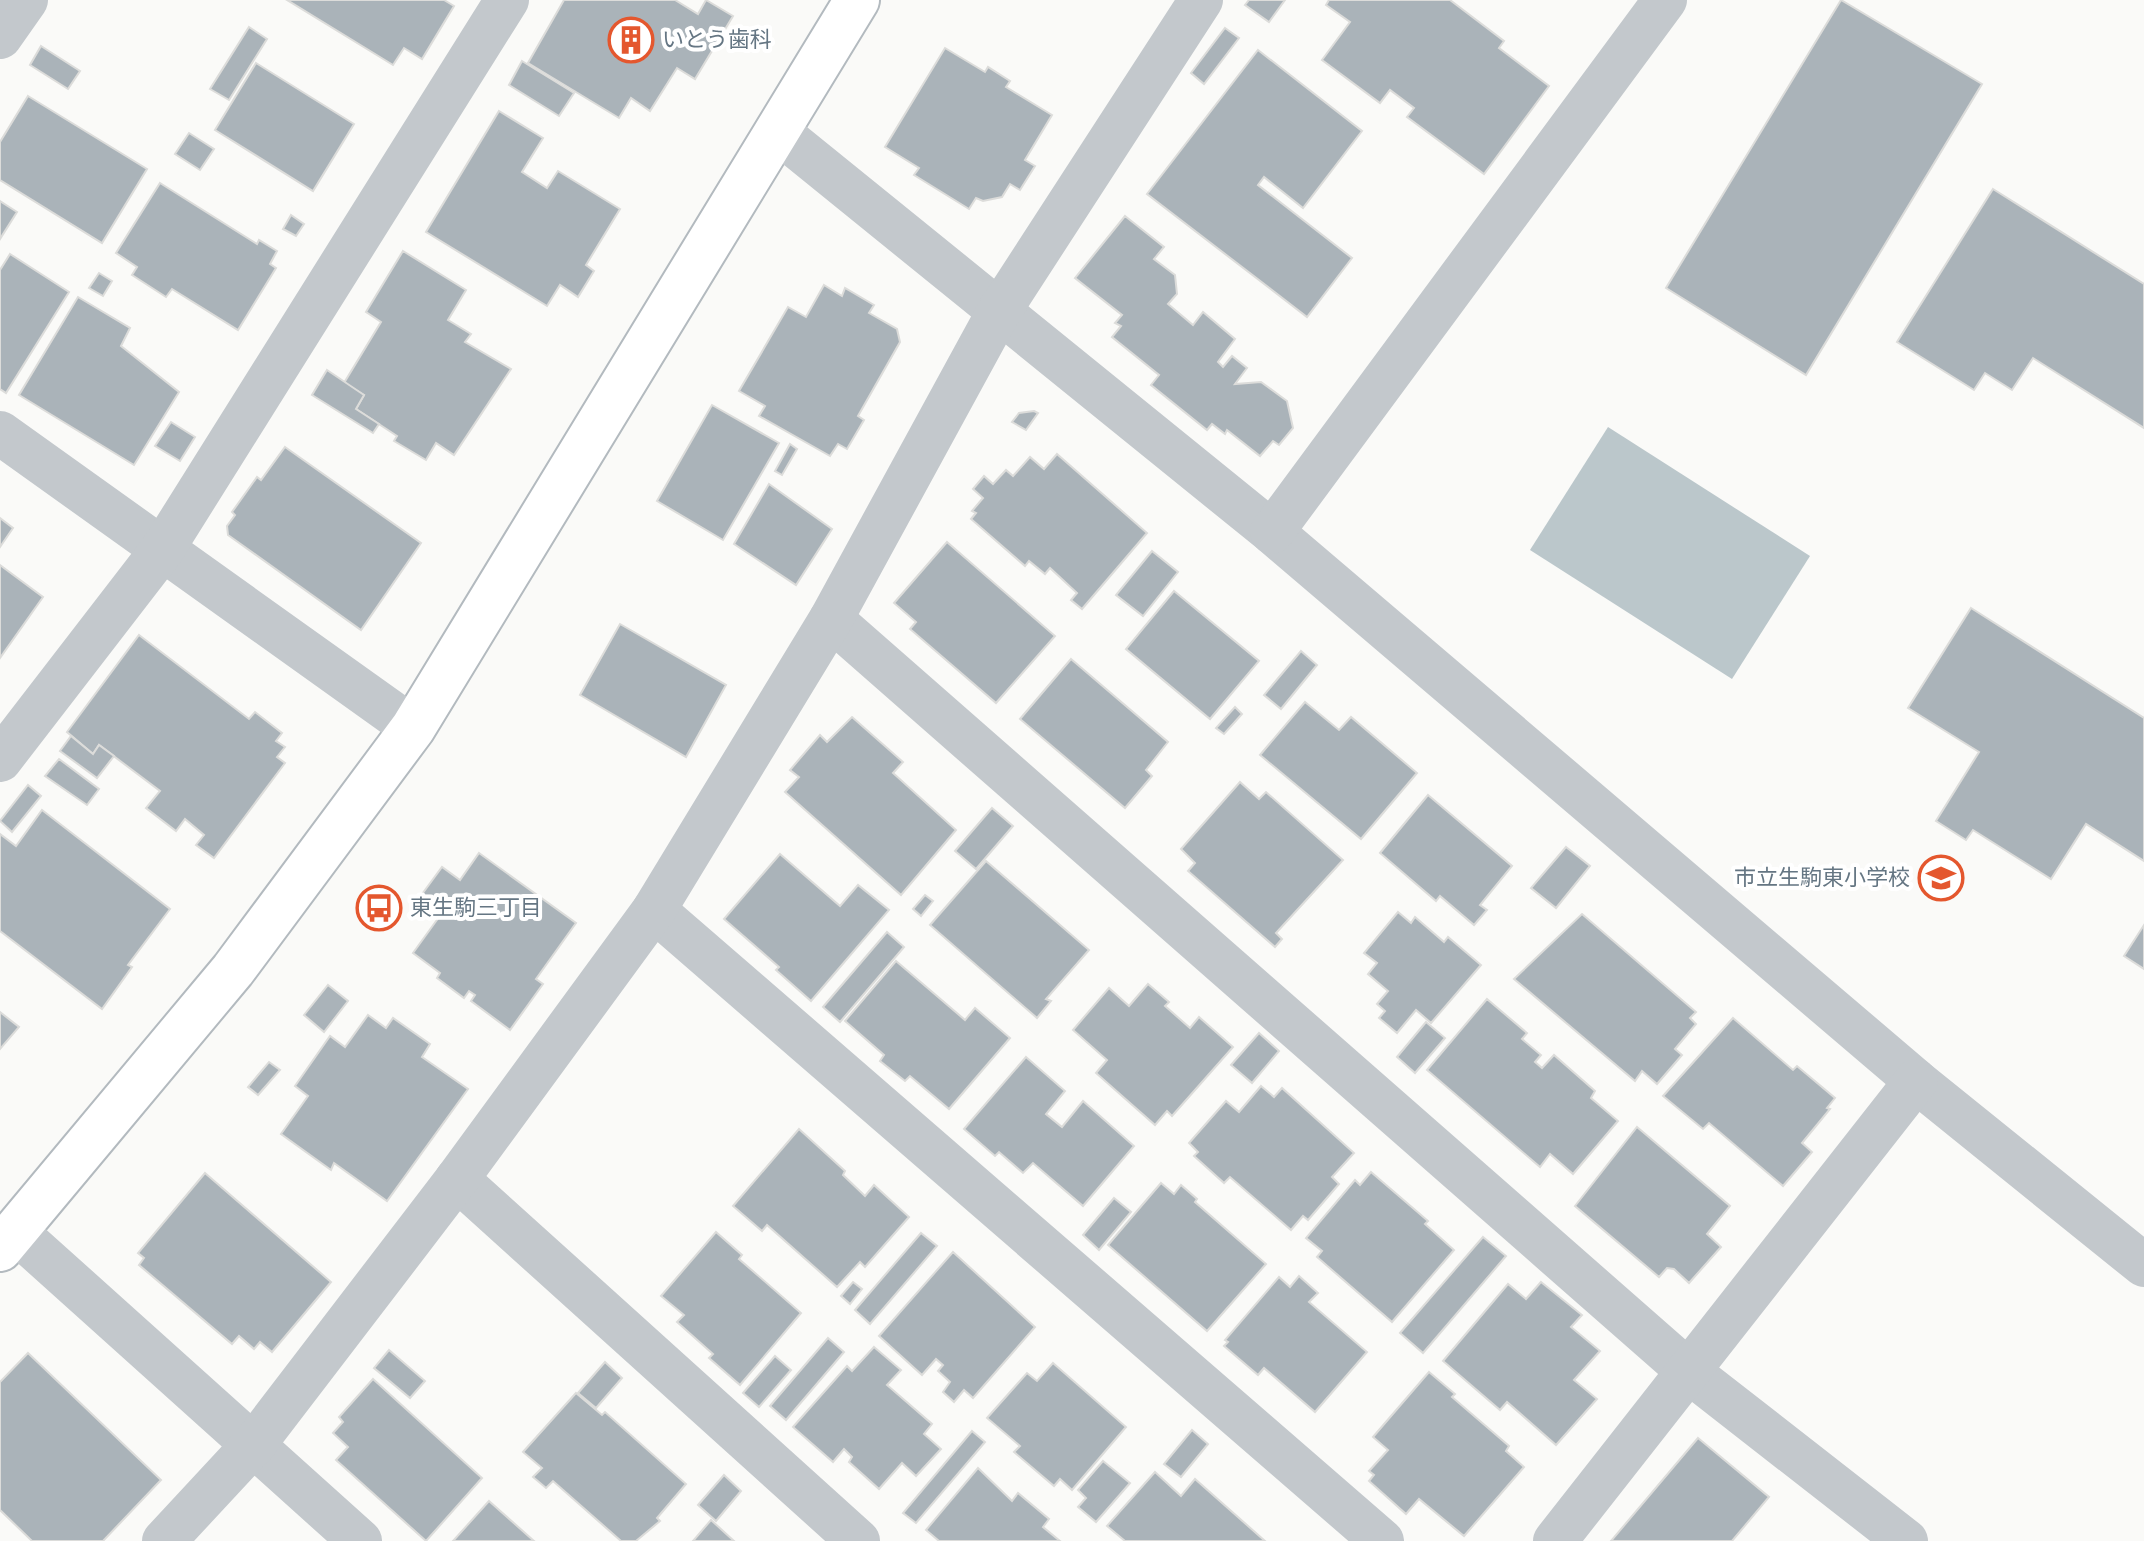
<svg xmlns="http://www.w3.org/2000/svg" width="2144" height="1541" font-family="'Nunito Sans','Noto Sans JP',sans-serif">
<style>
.water{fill:#bbc7cb}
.building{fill:#aab3b9;stroke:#dcdcda;stroke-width:2}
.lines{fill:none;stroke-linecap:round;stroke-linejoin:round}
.secondary-casing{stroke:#b3babf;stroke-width:48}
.street{stroke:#c3c8cc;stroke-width:44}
.secondary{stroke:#fff;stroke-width:44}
.labels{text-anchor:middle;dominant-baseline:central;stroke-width:8;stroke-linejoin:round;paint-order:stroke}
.poi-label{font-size:22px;fill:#657683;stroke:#fff;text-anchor:start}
</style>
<rect width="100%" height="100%" fill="#fafaf8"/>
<path class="water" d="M1608 427 1810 556 1732 679 1530 550Z"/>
<g class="building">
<path d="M287 0H444L454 6 422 59 404 48 393 65Z"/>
<path d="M564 0H675L698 14 706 0 733 16 695 79 677 68 650 111 631 98 619 118 528 63Z"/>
<path d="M1249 0H1285L1269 22 1245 5Z"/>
<path d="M1329 0H1450L1504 41 1499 48 1549 86 1484 174 1407 117 1414 108 1390 90 1380 103 1322 60 1350 22 1326 5Z"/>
<path d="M1841 0 1982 84 1806 375 1666 288Z"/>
<path d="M249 27 267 39 229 100 210 89Z"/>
<path d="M1225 28 1239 38 1204 84 1191 73Z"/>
<path d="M41 46 80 71 68 89 30 65Z"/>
<path d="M945 48 985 72 988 67 1010 81 1006 87 1052 115 1025 160 1035 166 1020 190 1010 184 1002 197 983 201 976 198 969 209 914 175 919 168 885 147Z"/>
<path d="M1258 50 1362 131 1303 208 1264 177 1258 185 1352 258 1307 317 1147 194Z"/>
<path d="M522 61 574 93 559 116 509 85Z"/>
<path d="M256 63 354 124 313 191 215 130Z"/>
<path d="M28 96 147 169 102 243 0 180V142Z"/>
<path d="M499 111 543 138 522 172 547 188 558 171 620 209 586 265 594 271 578 297 560 285 547 306 426 232Z"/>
<path d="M189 133 214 149 200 170 175 154Z"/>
<path d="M160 183 257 244 259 240 277 251 270 264 276 268 238 330 172 289 166 297 132 275 137 267 116 253Z"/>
<path d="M1993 189 2144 284V428L2033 358 2012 390 1985 373 1974 390 1897 342Z"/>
<path d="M0 201 17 212 0 239Z"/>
<path d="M291 215 304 224 296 236 283 229Z"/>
<path d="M1125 216 1164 247 1154 259 1175 275 1177 294 1168 304 1193 325 1203 312 1235 339 1218 362 1223 367 1232 356 1247 368 1235 384 1261 382 1287 401 1293 428 1279 445 1273 441 1260 456 1227 430 1225 434 1212 424 1207 430 1151 385 1159 375 1112 337 1121 326 1115 323 1122 315 1075 278Z"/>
<path d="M403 251 466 290 448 320 471 334 465 342 511 369 454 455 436 443 426 460 394 441 397 436 356 409 364 395 344 383 381 322 366 312Z"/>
<path d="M10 254 69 292 6 393 0 389V270Z"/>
<path d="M99 273 112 281 103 296 89 288Z"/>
<path d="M824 285 842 296 845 288 874 305 869 313 897 329 900 342 858 416 864 420 847 449 838 444 830 456 759 416 765 406 739 391 788 307 806 317Z"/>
<path d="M78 297 130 328 121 346 179 392 134 465 19 395Z"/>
<path d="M327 370 364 395 356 409 379 424 373 433 312 395Z"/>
<path d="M712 405 779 443 723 540 657 501Z"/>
<path d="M1034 411 1038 413 1026 430 1012 422 1019 413Z"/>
<path d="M171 422 195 437 180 461 155 446Z"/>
<path d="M790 444 797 449 782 475 775 471Z"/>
<path d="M285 447 421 543 361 630 228 535 227 526 235 515 232 512 257 477 261 480Z"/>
<path d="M1057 454 1147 533 1082 609 1071 600 1077 593 1050 568 1045 574 1029 561 1025 566 971 519 976 513 972 511 983 498 973 489 984 476 993 484 1006 470 1013 476 1030 457 1044 469Z"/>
<path d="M769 484 832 529 796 585 734 544Z"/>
<path d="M0 518 13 528 0 547Z"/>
<path d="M947 542 1055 636 996 703 910 629 916 622 894 603Z"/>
<path d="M1152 551 1178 572 1143 616 1116 595Z"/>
<path d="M0 565 43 597 0 658Z"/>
<path d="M1174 591 1259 661 1210 719 1126 649Z"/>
<path d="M1971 608 2144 718V861L2086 824 2051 879 1973 830 1966 840 1936 821 1979 752 1908 708Z"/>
<path d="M620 624 726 685 686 757 580 695Z"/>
<path d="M139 635 249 719 255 712 282 733 276 741 285 747 277 757 285 763 214 858 196 845 204 835 185 819 176 831 146 808 160 791 99 745 93 754 67 732Z"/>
<path d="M1301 651 1317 665 1281 709 1264 695Z"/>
<path d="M1071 659 1168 742 1146 770 1152 776 1125 808 1020 719Z"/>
<path d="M1305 702 1339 730 1351 717 1417 773 1361 839 1260 755Z"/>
<path d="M1235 707 1242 714 1224 734 1216 728Z"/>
<path d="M852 717 903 762 893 773 956 830 901 895 785 792 799 777 790 770 820 735 827 742Z"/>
<path d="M71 736 93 754 99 745 114 756 97 778 60 751Z"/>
<path d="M59 759 99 789 87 805 45 776Z"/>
<path d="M1240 782 1259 799 1266 792 1343 860 1276 933 1282 939 1275 947 1188 871 1195 863 1181 849Z"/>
<path d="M28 785 41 796 12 832 0 821Z"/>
<path d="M1428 795 1512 866 1480 905 1487 910 1474 925 1440 896 1436 901 1380 853Z"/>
<path d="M992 808 1013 826 976 869 955 851Z"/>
<path d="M42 810 170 909 128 965 132 967 102 1009 0 931V834L16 846Z"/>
<path d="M1566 847 1590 866 1556 908 1531 888Z"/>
<path d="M479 853 576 923 536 979 543 984 510 1030 471 1001 475 995 469 991 464 998 437 978 440 973 413 953 439 917 417 901 442 867 460 880Z"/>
<path d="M780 854 840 906 858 885 889 910 811 1001 776 970 779 967 724 919Z"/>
<path d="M986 861 1089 950 1046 999 1051 1001 1037 1018 930 925Z"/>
<path d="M925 895 933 901 921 916 913 909Z"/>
<path d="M1398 912 1411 923 1415 917 1444 942 1448 937 1481 965 1431 1023 1416 1010 1397 1033 1379 1018 1385 1011 1377 1004 1388 991 1368 974 1377 963 1364 953Z"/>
<path d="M1582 914 1696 1012 1690 1018 1696 1024 1675 1049 1682 1055 1657 1084 1642 1071 1635 1081 1514 979Z"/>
<path d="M2144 925V969L2124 956Z"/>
<path d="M887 932 904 947 840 1022 823 1007Z"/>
<path d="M896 961 965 1020 975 1008 1010 1038 949 1109 910 1076 905 1081 880 1061 884 1055 845 1021Z"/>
<path d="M1148 984 1169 1002 1165 1006 1190 1028 1199 1017 1233 1047 1172 1116 1167 1111 1155 1125 1096 1073 1107 1060 1073 1030 1109 988 1129 1006Z"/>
<path d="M328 985 348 1001 324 1032 304 1015Z"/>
<path d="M1487 999 1527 1033 1522 1039 1541 1055 1535 1062 1542 1068 1554 1055 1595 1091 1591 1098 1618 1121 1573 1174 1550 1154 1540 1167 1427 1070Z"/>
<path d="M0 1012 19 1027 0 1049Z"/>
<path d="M368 1015 386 1028 393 1018 430 1044 422 1057 468 1089 387 1201 334 1163 331 1170 281 1134 308 1096 295 1086 330 1036 345 1047Z"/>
<path d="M1733 1018 1793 1070 1797 1066 1835 1098 1827 1108 1830 1109 1802 1143 1812 1152 1783 1186 1709 1123 1703 1129 1663 1096Z"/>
<path d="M1426 1022 1445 1038 1415 1073 1397 1057Z"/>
<path d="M1259 1033 1279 1051 1252 1083 1231 1065Z"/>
<path d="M1026 1057 1065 1091 1046 1114 1062 1127 1083 1101 1134 1146 1083 1206 1033 1163 1023 1173 999 1152 995 1156 964 1129Z"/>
<path d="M269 1062 280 1070 258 1095 248 1087Z"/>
<path d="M1261 1086 1274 1097 1282 1088 1354 1153 1332 1177 1339 1184 1308 1220 1303 1216 1291 1230 1230 1177 1224 1183 1194 1156 1198 1152 1189 1143 1226 1101 1239 1112Z"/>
<path d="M1637 1127 1730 1206 1707 1234 1721 1247 1689 1283 1674 1269 1667 1268 1659 1277 1575 1206Z"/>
<path d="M799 1129 845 1171 843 1175 865 1196 874 1185 909 1217 865 1267 860 1262 837 1287 767 1225 762 1231 733 1206Z"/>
<path d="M1371 1172 1428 1221 1425 1224 1454 1250 1392 1322 1317 1257 1322 1251 1306 1238 1355 1180 1360 1185Z"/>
<path d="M205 1173 331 1282 272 1352 260 1342 254 1349 239 1336 232 1344 139 1265 144 1258 138 1253Z"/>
<path d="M1161 1183 1174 1194 1181 1185 1197 1199 1195 1202 1266 1264 1207 1331 1108 1245Z"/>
<path d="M1114 1198 1131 1212 1099 1250 1083 1235Z"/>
<path d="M716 1232 742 1255 739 1259 801 1313 740 1385 709 1358 713 1354 677 1322 684 1315 661 1296Z"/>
<path d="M921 1233 937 1246 870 1324 855 1310Z"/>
<path d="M1483 1237 1506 1256 1423 1353 1400 1333Z"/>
<path d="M953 1252 1035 1327 973 1398 964 1390 954 1402 943 1392 950 1382 938 1371 943 1365 936 1359 922 1375 879 1336Z"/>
<path d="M1299 1276 1318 1293 1309 1302 1367 1352 1315 1412 1264 1368 1258 1375 1224 1346 1228 1342 1225 1340 1279 1277 1290 1287Z"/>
<path d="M853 1282 862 1289 850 1304 841 1296Z"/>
<path d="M1541 1282 1582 1315 1571 1327 1600 1351 1574 1380 1597 1399 1556 1445 1507 1402 1500 1410 1443 1361 1508 1284 1526 1299Z"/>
<path d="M828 1338 844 1352 786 1420 770 1406Z"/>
<path d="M874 1347 901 1370 887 1385 932 1424 924 1434 941 1449 916 1476 902 1463 879 1489 849 1462 852 1457 844 1449 833 1462 793 1427 847 1366 852 1371Z"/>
<path d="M389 1350 425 1381 410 1398 374 1368Z"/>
<path d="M28 1353 161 1480 103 1541H32L0 1510V1382Z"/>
<path d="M775 1356 791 1370 759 1407 743 1393Z"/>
<path d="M605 1362 622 1378 596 1408 578 1393Z"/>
<path d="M1053 1363 1126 1427 1072 1490 1060 1479 1054 1486 1014 1452 1020 1446 987 1418 1027 1373 1037 1381Z"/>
<path d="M1429 1372 1455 1394 1452 1397 1509 1446 1506 1451 1524 1467 1464 1536 1419 1499 1406 1514 1369 1481 1374 1475 1369 1471 1388 1450 1373 1437Z"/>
<path d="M373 1379 482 1478 426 1541 336 1460 348 1447 333 1433 343 1422 339 1417Z"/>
<path d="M576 1393 602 1415 605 1412 686 1484 657 1518 660 1521 636 1541H621L553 1481 546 1488 533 1477 542 1468 523 1452Z"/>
<path d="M1192 1430 1208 1444 1181 1477 1164 1464Z"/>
<path d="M972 1431 985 1442 916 1523 903 1513Z"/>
<path d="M1698 1438 1769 1497 1732 1541H1611Z"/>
<path d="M1103 1461 1130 1483 1096 1522 1078 1507 1086 1498 1078 1490Z"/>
<path d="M978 1468 1012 1501 1018 1493 1049 1519 1043 1527 1060 1541H939L926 1530Z"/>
<path d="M1155 1472 1181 1496 1195 1479 1265 1541H1125L1107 1526Z"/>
<path d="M724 1475 741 1491 716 1521 698 1505Z"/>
<path d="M489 1501 534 1541H453Z"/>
<path d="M711 1520 734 1541H693Z"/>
</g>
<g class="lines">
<g class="secondary-casing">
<path id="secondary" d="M0 1249 233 970 413 728 857 0"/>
</g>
<g class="street">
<path d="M0 37 26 0"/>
<path d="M777 131 1272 532 1916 1081 2144 1265"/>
<path d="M0 433 413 728"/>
<path d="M1272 532 1665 0"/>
<path d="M831 619 1688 1371 1906 1541"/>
<path d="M0 760 162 550 507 0"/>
<path d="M654 910 1382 1541"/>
<path d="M457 1179 858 1541"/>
<path d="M16 1232 360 1541"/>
<path d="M164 1541 255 1443 457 1179 654 910 831 619 998 313 1201 0"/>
<path d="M1555 1541 1916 1081"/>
</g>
<use href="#secondary" class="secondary"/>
</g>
<defs>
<g id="building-ring" transform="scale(2.3)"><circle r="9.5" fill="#fff" stroke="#e4572e" stroke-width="1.5"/><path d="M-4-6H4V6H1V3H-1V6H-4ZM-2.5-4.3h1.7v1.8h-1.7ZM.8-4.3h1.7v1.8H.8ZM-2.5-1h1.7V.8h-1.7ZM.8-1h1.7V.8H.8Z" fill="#e4572e"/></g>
<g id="school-ring" transform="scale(2.3)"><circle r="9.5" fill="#fff" stroke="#e4572e" stroke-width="1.5"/><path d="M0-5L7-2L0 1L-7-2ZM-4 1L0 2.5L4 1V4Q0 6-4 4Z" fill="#e4572e"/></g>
<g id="bus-ring" transform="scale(2.3)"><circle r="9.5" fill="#fff" stroke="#e4572e" stroke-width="1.5"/><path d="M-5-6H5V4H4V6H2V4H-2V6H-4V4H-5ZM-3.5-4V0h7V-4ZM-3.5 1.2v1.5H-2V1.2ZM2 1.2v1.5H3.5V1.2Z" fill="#e4572e"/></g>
</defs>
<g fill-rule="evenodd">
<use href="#building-ring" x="631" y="40"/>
<use href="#school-ring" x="1941" y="878"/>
<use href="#bus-ring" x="379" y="908"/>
</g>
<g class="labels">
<g class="poi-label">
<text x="662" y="40">いとう歯科</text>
<text x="1910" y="878" text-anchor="end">市立生駒東小学校</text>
<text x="410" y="908">東生駒三丁目</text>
</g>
</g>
</svg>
